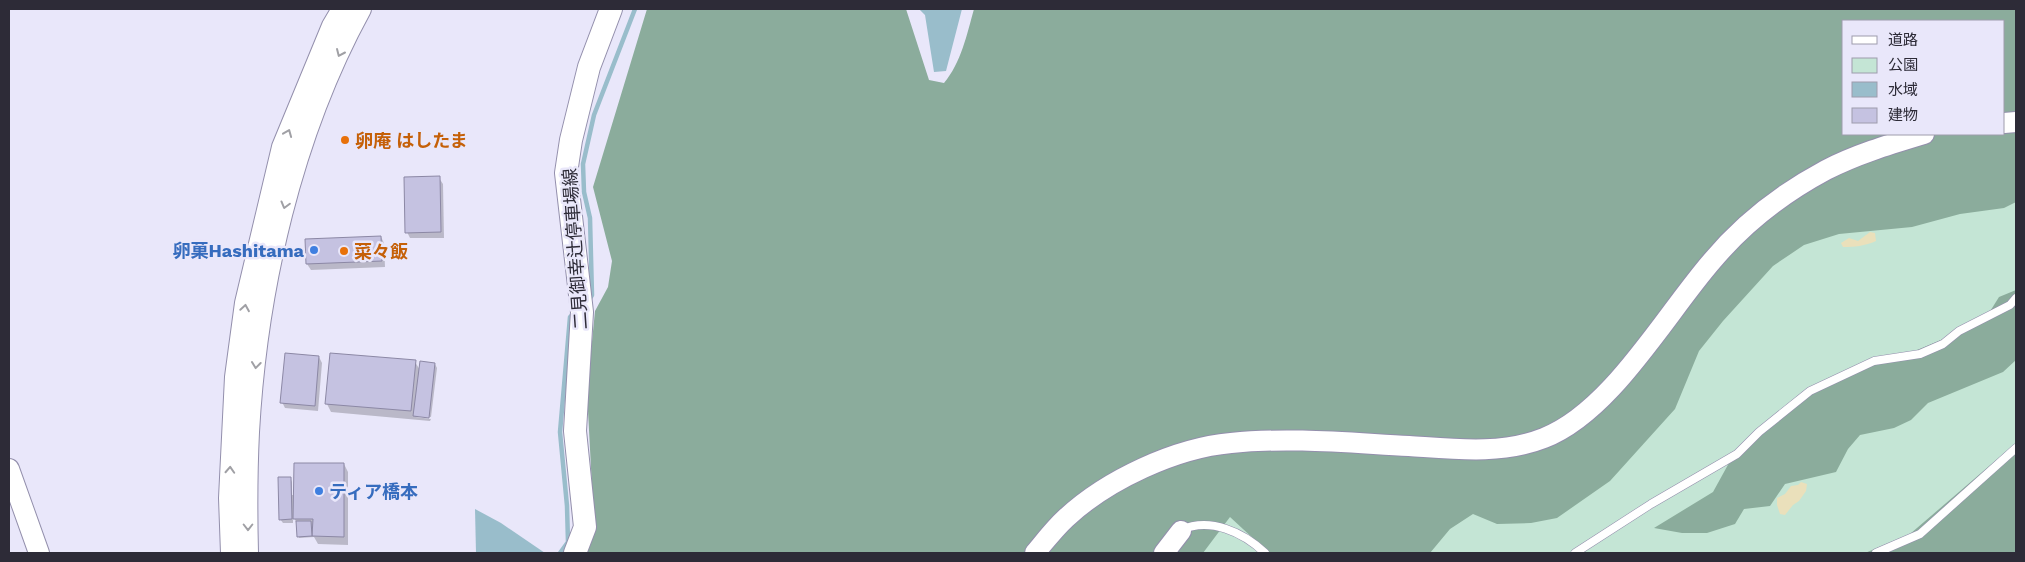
<svg xmlns="http://www.w3.org/2000/svg" width="2025" height="562" font-family="'Work Sans','Noto Sans JP',sans-serif">
<style>
.green{fill:#c4e5d5}
.forest{fill:#8bac9c;fill-rule:evenodd}
.sand{fill:#eae0bb}
.water{fill:#99bdcb}
.shadow{fill:#0003}
.lines{fill:none;stroke-linecap:round;stroke-linejoin:round}
.stream{stroke:#99bdcb;stroke-width:4.5}
.building{fill:#c5c2e1;stroke:#8c88a5}
.service-casing{stroke:#938fac;stroke-width:9}
.tertiary-casing{stroke:#938fac;stroke-width:22}
.secondary-casing{stroke:#938fac;stroke-width:24}
.service{stroke:#fff;stroke-width:8}
.tertiary{stroke:#fff;stroke-width:20}
.secondary{stroke:#fff;stroke-width:22}
.oneway{stroke:#a0a0a5}
.food-dot{fill:#e8710a;stroke:#e9e7fa;stroke-width:2}
.shop-dot{fill:#3f7fe0;stroke:#e9e7fa;stroke-width:2}
.labels{text-anchor:middle;dominant-baseline:central;stroke-width:5;stroke-linejoin:round;paint-order:stroke}
.food-label{font-size:18px;font-weight:bold;fill:#c56008;stroke:#e9e7fa;text-anchor:start}
.street-label{font-size:18px;fill:#2d2b37;stroke:#e9e7fa}
.shop-label{font-size:18px;font-weight:bold;fill:#366cbe;stroke:#e9e7fa;text-anchor:end}
</style>
<rect width="100%" height="100%" fill="#e9e7fa"/>
<path class="green" d="M2016 130V553H1174L1203 455 1717 268 1972 134H2004Z"/>
<g class="forest">
<path d="M647 9H906L929 80 944 83C961 63 967 34 974 9H2016V202L2004 208 1960 214 1912 227 1839 234 1804 245 1773 266 1723 321 1699 351 1675 409 1610 481 1557 518 1531 523 1497 524 1473 514 1450 529 1430 553H1269L1230 517 1203 553H582L593 506 587 392 595 311 608 287 612 261 593 187ZM1844 21H2004V134H1844Z"/>
<path d="M2016 290V360L2003 372 1928 403 1911 420 1894 428 1860 435 1848 449 1836 472 1785 484 1770 506 1744 509 1735 524 1707 533H1682L1654 528 1713 492 1735 452 1775 414 1809 389 1833 376 1873 358 1910 353 1948 337 1989 313 1999 297Z"/>
<path d="M2016 443V553H1865L1910 534Z"/>
</g>
<g class="sand">
<path d="M1870 232 1875 233 1876 241C1865 246 1854 247 1843 247L1841 243 1849 238 1858 241Z"/>
<path d="M1801 482 1807 484 1806 491 1799 501 1793 505 1785 515 1780 514 1777 505V498L1785 494 1791 486 1798 485Z"/>
</g>
<g class="water">
<path d="M919 9H962L946 71 934 72 925 15Z"/>
<path d="M475 509 501 523 545 553H476Z"/>
</g>
<g class="shadow">
<path d="M439 178 443 184 444 238H410L407 232Z"/>
<path d="M381 237 384 243 385 267 311 270 307 264 306 240Z"/>
<path d="M319 357 322 363 318 411 285 408 282 402Z"/>
<path d="M415 362 420 370 435 364 437 368 431 417 416 415V417L431 419 430 421 331 412 327 404Z"/>
<path d="M344 464 348 472V545L318 544 314 537 299 538 297 524 293 516V523H283L280 519 290 478 292 482V495H295Z"/>
</g>
<g class="lines">
<g class="stream">
<path d="M589 300 592 295 590 218 584 192 583 164 594 115 635 9"/>
<path d="M560 553 568 542 567 506 560 432 570 317 574 313"/>
</g>
</g>
<g class="building">
<path d="M440 176 441 232 405 233 404 177Z"/>
<path d="M381 236 382 261 306 264 305 239Z"/>
<path d="M285 353 319 356 315 406 280 403Z"/>
<path d="M330 353 416 360 411 411 325 404Z"/>
<path d="M420 361 435 363 429 418 413 416Z"/>
<path d="M294 463H344V537L312 536 313 519H293Z"/>
<path d="M278 477H291L292 519 279 520Z"/>
<path d="M296 521H311L312 536 297 537Z"/>
</g>
<g class="lines">
<g class="service-casing">
<g id="service">
<path d="M1181 530C1210 517 1243 532 1265 553"/>
<path d="M1575 553 1651 504 1737 454 1759 432 1810 391 1874 361 1920 354 1943 344 1959 331 2010 305 2016 298"/>
<path d="M1876 553 1920 534 2016 448"/>
</g>
</g>
<g class="tertiary-casing">
<g id="tertiary">
<path d="M2004 123 2016 122"/>
<path d="M9 469 39 553"/>
<path d="M231 553 229 498 235 377 245 303 282 147 332 26 342 9"/>
<path d="M248 553C247 513 247 473 249 432 257 289 292 135 361 9"/>
<path d="M1035 553C1045 541 1055 528 1066 518 1107 480 1175 448 1231 443 1290 437 1350 443 1409 446 1454 449 1501 455 1544 438 1611 412 1665 315 1712 261 1743 224 1783 193 1826 170 1857 154 1891 144 1924 134"/>
<path d="M1164 553 1181 531"/>
</g>
</g>
<g class="secondary-casing">
<path id="secondary" d="M575 553 585 527 575 431 582 312 566 173 571 140 589 67 611 9"/>
</g>
<use href="#service" class="service"/>
<use href="#tertiary" class="tertiary"/>
<use href="#secondary" class="secondary"/>
</g>
<defs><path id="oneway-chevron" d="M-2-3.5L2.5 0L-2 3.5" fill="none" stroke-width="1.6" stroke-linecap="round" stroke-linejoin="round" transform="scale(1.25)"/></defs>
<g class="oneway">
<use href="#oneway-chevron" transform="translate(340 53) rotate(114)"/>
<use href="#oneway-chevron" transform="translate(288 133) rotate(-68)"/>
<use href="#oneway-chevron" transform="translate(285 205) rotate(105)"/>
<use href="#oneway-chevron" transform="translate(245 308) rotate(-81)"/>
<use href="#oneway-chevron" transform="translate(256 365) rotate(97)"/>
<use href="#oneway-chevron" transform="translate(230 470) rotate(-87)"/>
<use href="#oneway-chevron" transform="translate(248 527) rotate(90)"/>
</g>
<g class="food-dot">
<circle cx="345" cy="140" r="5"/>
<circle cx="344" cy="251" r="5"/>
</g>
<g class="shop-dot">
<circle cx="314" cy="250" r="5"/>
<circle cx="319" cy="491" r="5"/>
</g>
<g class="labels">
<g class="food-label">
<text x="355" y="140">卵庵 はしたま</text>
<text x="354" y="251">菜々飯</text>
</g>
<g class="street-label">
<text transform="translate(575 249) rotate(-94)">二見御幸辻停車場線</text>
</g>
<g class="shop-label">
<text x="304" y="250">卵菓Hashitama</text>
<text x="329" y="491" text-anchor="start">ティア橋本</text>
</g>
</g>
<rect width="2025" height="562" fill="none" stroke="#2d2b37" stroke-width="20"/>
<rect x="1842" y="20" width="162" height="115" fill="#e9e7fa" stroke="#9e9cac"/>
<rect x="1852" y="36" width="25" height="8" fill="#ffffff" stroke="#9e9cac"/>
<text x="1888" y="45" font-size="15" fill="#2d2b37">道路</text>
<rect x="1852" y="58" width="25" height="15" fill="#c4e5d5" stroke="#9e9cac"/>
<text x="1888" y="70" font-size="15" fill="#2d2b37">公園</text>
<rect x="1852" y="82" width="25" height="15" fill="#99bdcb" stroke="#9e9cac"/>
<text x="1888" y="95" font-size="15" fill="#2d2b37">水域</text>
<rect x="1852" y="108" width="25" height="15" fill="#c5c2e1" stroke="#9e9cac"/>
<text x="1888" y="120" font-size="15" fill="#2d2b37">建物</text>
</svg>
